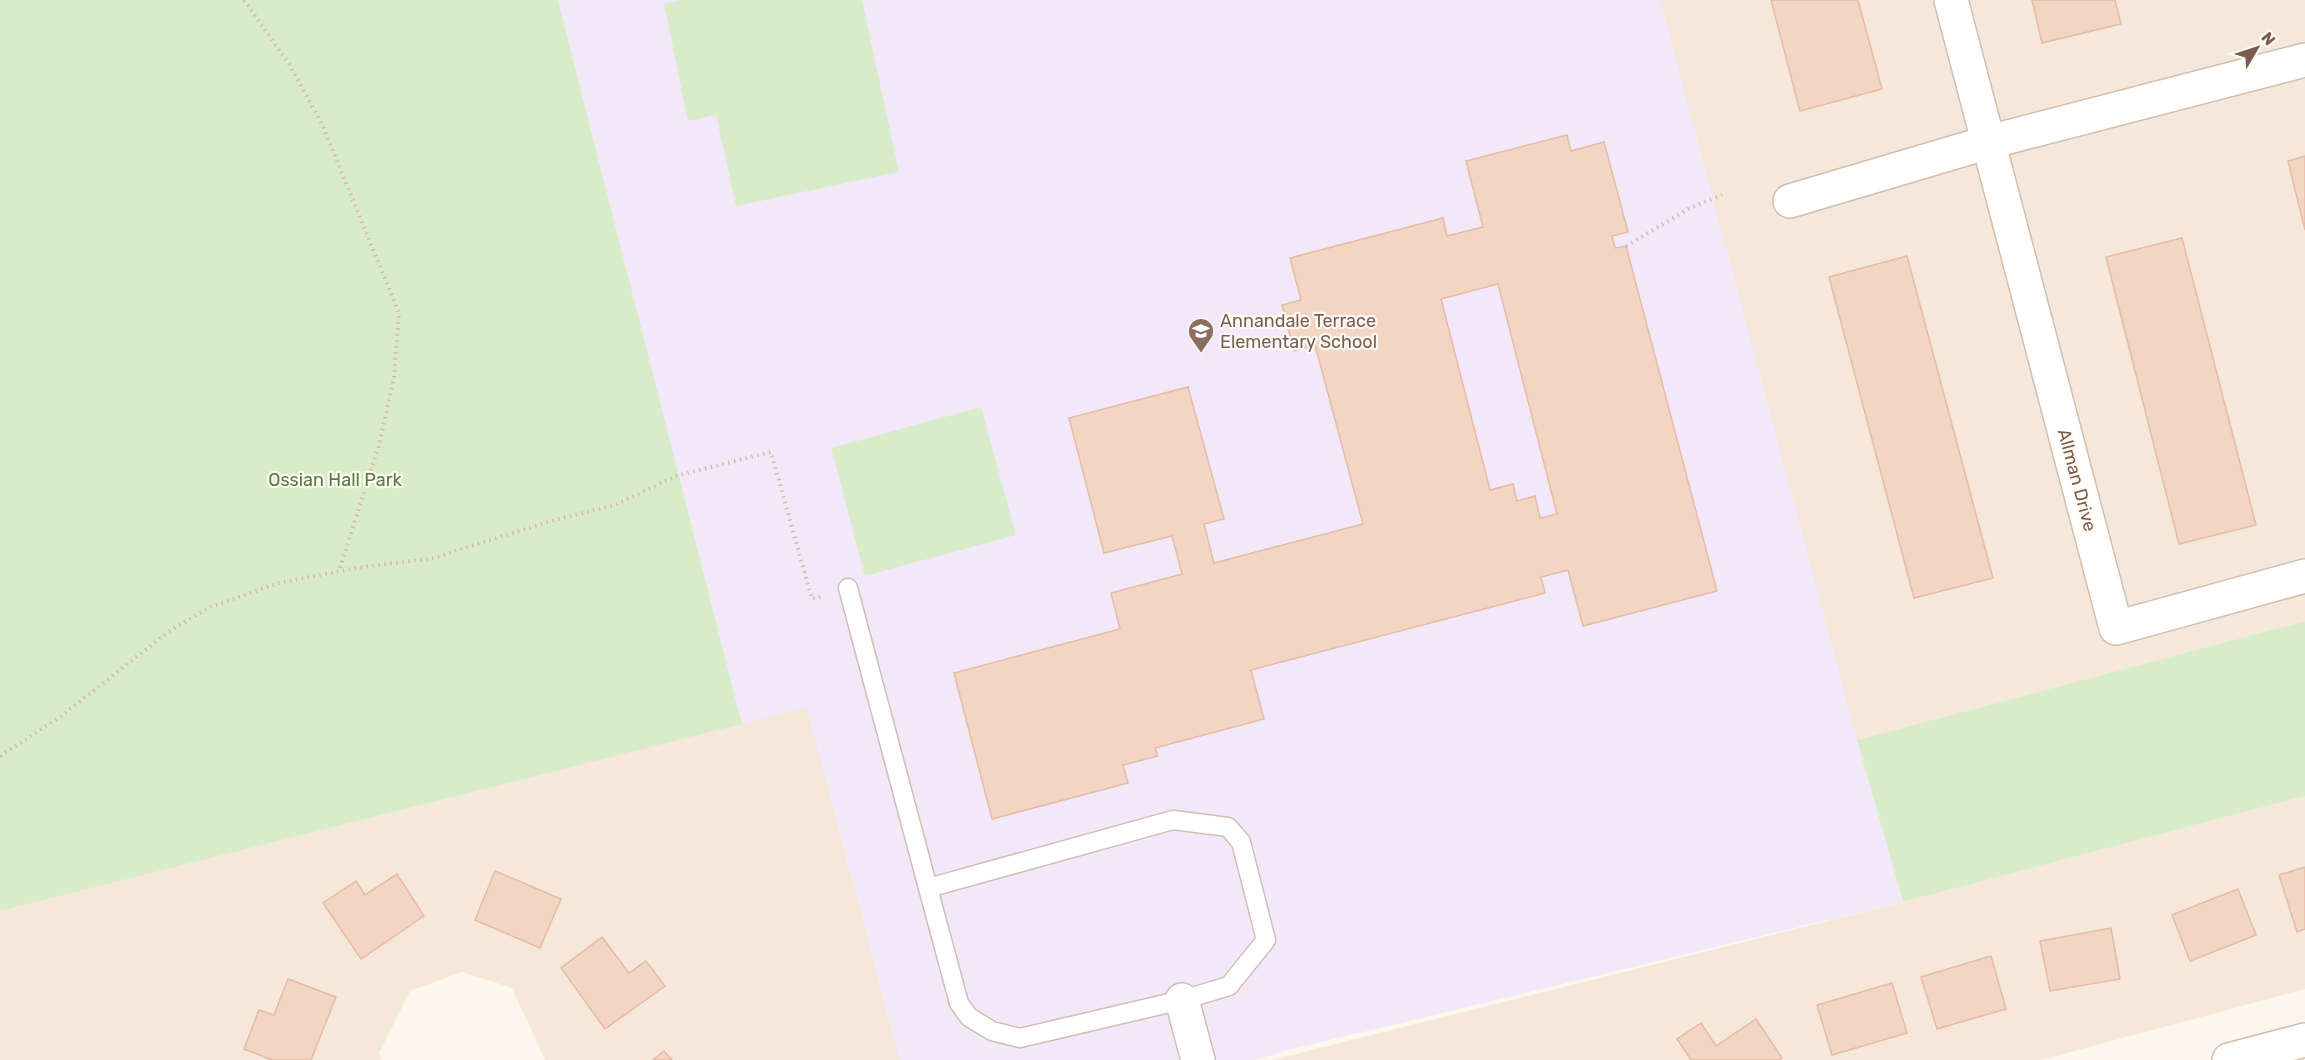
<svg xmlns="http://www.w3.org/2000/svg" width="2305" height="1060" font-family="Rubik,sans-serif">
<style>
.residential{fill:#f5e8da}
.education{fill:#f3e8fa}
.green{fill:#d8ecc9}
.building{fill:#f3d5c3;stroke:#e6bba3;stroke-width:1.5;fill-rule:evenodd}
.lines{fill:none;stroke-linecap:round;stroke-linejoin:round}
.lane-casing{stroke:#d1beb0;stroke-width:21}
.street-casing{stroke:#d1beb0;stroke-width:36}
.path{stroke:#d9b8a5;stroke-width:4;stroke-dasharray:1.5 4.5;stroke-linecap:butt}
.lane{stroke:#fff;stroke-width:18}
.street{stroke:#fff;stroke-width:33}
.labels{text-anchor:middle;dominant-baseline:central;stroke-width:4.5;stroke-linejoin:round;paint-order:stroke}
.education-label{font-size:18px;fill:#785e54;stroke:#fffaf3;text-anchor:start}
.park-label{font-size:18px;fill:#537a41;stroke:#fffaf3}
.street-label{font-size:18px;fill:#7a5c4d;stroke:#fffaf3}
</style>
<rect width="100%" height="100%" fill="#fdf6ec"/>
<g class="residential">
<path d="M1656 0H2305V621L1857 740 1741 326Z"/>
<path d="M807 707 900 1060H545L512 988 462 972 410 991 379 1053 382 1060H0V911Z"/>
<path d="M2305 796V989L2041 1060H1272L1903 902Z"/>
</g>
<path class="education" d="M558 0H1660L1857 740 1903 902 1288 1050 1256 1060H900L807 707 742 724Z"/>
<g class="green">
<path d="M0 0H558L742 724 0 911Z"/>
<path d="M682 0H862L899 172 736 206 716 115 688 121 664 4Z"/>
<path d="M981 407 1016 535 865 576 831 448Z"/>
<path d="M2305 621V796L1903 902 1857 740Z"/>
</g>
<g class="building">
<path d="M1771 0H1858L1882 89 1800 111Z"/>
<path d="M2032 0H2115L2121 24 2042 43Z"/>
<path d="M1567 135 1571 151 1604 142 1628 232 1612 236 1615 248 1626 246 1717 591 1583 626 1568 570 1541 577 1545 593 1251 670 1264 719 1155 748 1158 756 1123 765 1128 783 992 819 954 673 1120 629 1111 593 1182 574 1172 536 1104 553 1069 418 1188 387 1224 519 1204 524 1214 563 1363 524 1315 345 1294 351 1282 305 1301 300 1290 258 1443 218 1447 236 1483 227 1466 161ZM1498 284 1557 514 1540 518 1535 496 1517 501 1513 484 1490 490 1441 299Z"/>
<path d="M2305 156V230L2288 161Z"/>
<path d="M2182 238 2256 525 2179 544 2106 257Z"/>
<path d="M1907 256 1993 578 1914 598 1829 277Z"/>
<path d="M2305 867V929L2297 932 2279 875Z"/>
<path d="M495 871 561 899 540 948 475 920Z"/>
<path d="M397 874 424 916 361 959 323 903 356 881 365 895Z"/>
<path d="M2238 889 2256 935 2190 961 2172 915Z"/>
<path d="M2111 928 2120 979 2050 991 2040 941Z"/>
<path d="M602 937 629 973 646 961 665 986 605 1029 561 968Z"/>
<path d="M1991 956 2006 1009 1937 1029 1921 977Z"/>
<path d="M288 979 336 997 311 1060H272L244 1049 259 1010 274 1015Z"/>
<path d="M1892 983 1907 1033 1832 1055 1817 1005Z"/>
<path d="M1756 1019 1782 1058 1779 1060H1691L1677 1039 1701 1023 1716 1046Z"/>
<path d="M664 1051 672 1060H653Z"/>
</g>
<g class="lines">
<g class="lane-casing">
<g id="lane">
<path d="M848 588 928 888"/>
<path d="M1173 820 1228 827 1241 842 1266 940 1229 986 1182 1000 1020 1038 992 1031 969 1017 959 1003 928 888Z"/>
</g>
</g>
<g class="street-casing">
<g id="street">
<path d="M1951 0 2116 628 2305 576"/>
<path d="M1790 201 1989 142 2305 60"/>
<path d="M1182 1000 1198 1060"/>
<path d="M2229 1060 2305 1040"/>
</g>
</g>
<g class="path">
<path d="M244 0 289 64 322 124 399 313 394 377 379 445 339 571"/>
<path d="M1626 246 1690 208 1722 195"/>
<path d="M0 756 60 717 171 630 210 607 279 583 356 568 433 558 551 521 615 505 676 476 771 452 812 599 822 596"/>
</g>
<use href="#lane" class="lane"/>
<use href="#street" class="street"/>
</g>
<defs>
<g id="school-pin" transform="scale(1.35)"><path d="M0 17L-7.5 6A9.5 9.5 0 1 1 7.5 6Z" fill="#8d6e63" stroke="#fffaf3"/><path d="M0-5L7-2L0 1L-7-2ZM-4 1L0 2.5L4 1V4Q0 6-4 4Z" fill="#fff"/></g>
</defs>
<g fill-rule="evenodd">
<use href="#school-pin" x="1201" y="331"/>
</g>
<g class="labels">
<g class="education-label">
<text x="1220" y="321">Annandale Terrace<tspan x="1220" dy="21">Elementary School</tspan></text>
</g>
<g class="park-label">
<text x="335" y="480">Ossian Hall Park</text>
</g>
<g class="street-label">
<text transform="translate(2077 480) rotate(75)">Allman Drive</text>
</g>
</g>
<g transform="translate(2257 48) rotate(51)" stroke="#fffaf3" stroke-width="4.5" paint-order="stroke">
<path d="M0-4.5L10 22L0 15L-10 22Z" fill="#7a5c4d"/>
<text y="-9" font-size="16" font-weight="bold" text-anchor="middle" fill="#7a5c4d">N</text>
</g>
</svg>
